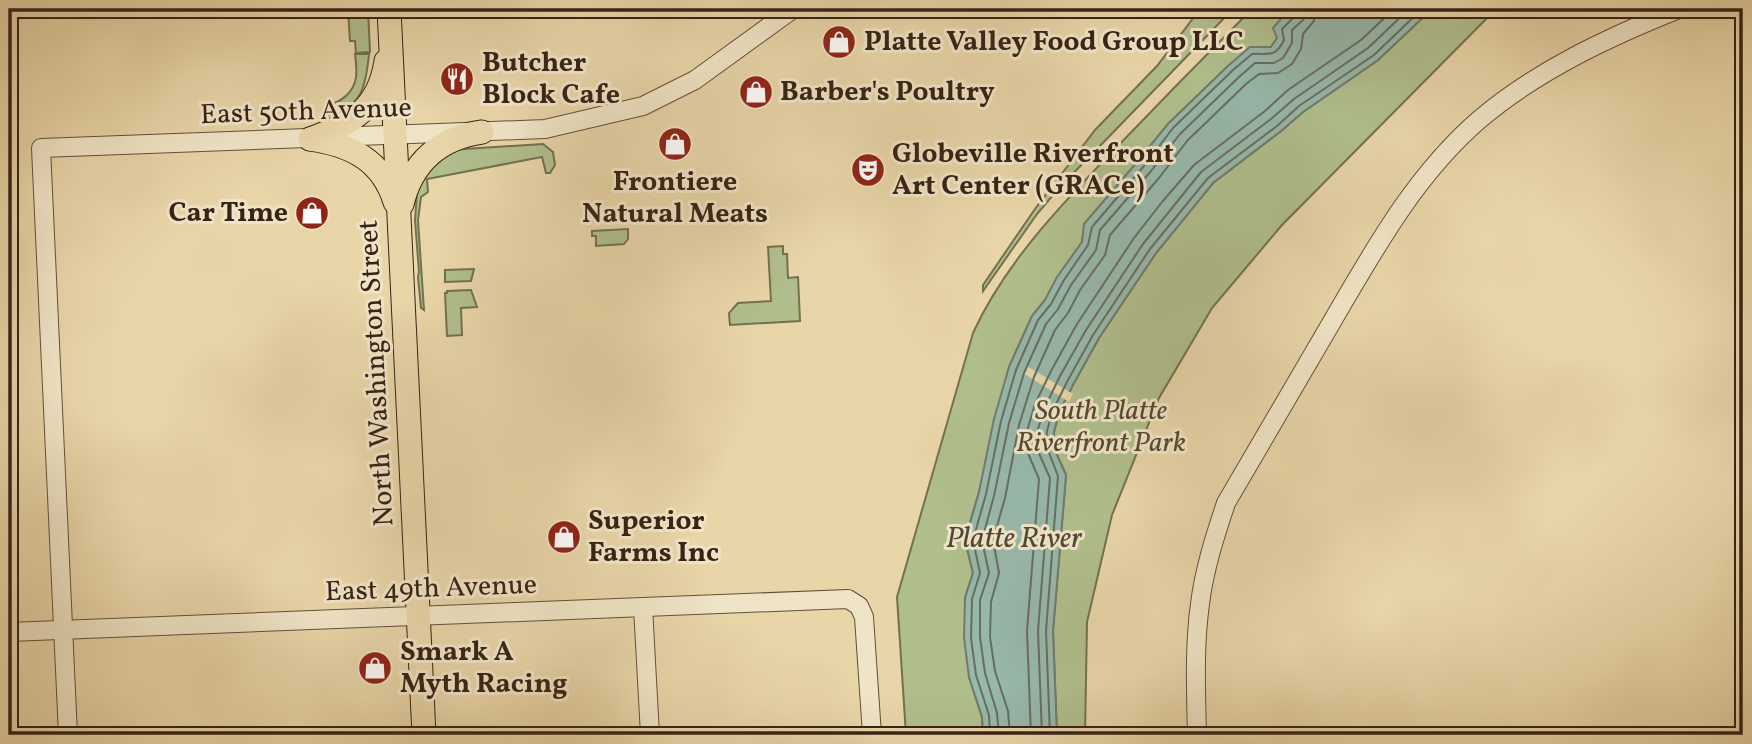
<svg xmlns="http://www.w3.org/2000/svg" width="1752" height="744" font-family="Vollkorn,serif">
<style>
.green{fill:#b0be8c;stroke:#747050;stroke-width:2}
.water{fill:#97b8ab;stroke:#717c6f;stroke-width:2}
.pier{fill:#e8d5a8}
.lines{fill:none;stroke-linecap:round;stroke-linejoin:round}
.shore{stroke:#676e60;stroke-width:2}
.minor-casing{stroke:#63503a;stroke-width:20}
.major-casing{stroke:#372315;stroke-width:25}
.minor{stroke:#f0e4c6;stroke-width:18}
.major{stroke:#e8d5a8;stroke-width:23}
.labels{text-anchor:middle;dominant-baseline:central;stroke-width:6;stroke-linejoin:round;paint-order:stroke}
.poi-label{font-size:28px;font-weight:bold;fill:#372315;stroke:#f0e4c6;text-anchor:start}
.street-label{font-size:28px;fill:#372315;stroke:#f0e4c6}
.park-label{font-size:28px;font-style:italic;fill:#554a33;stroke:#f0e4c6}
.water-label{font-size:30px;font-style:italic;fill:#4f483a;stroke:#f0e4c6}
</style>
<rect width="100%" height="100%" fill="#e8d5a8"/>
<filter id="stains"><feTurbulence type="fractalNoise" baseFrequency=".00286" numOctaves="4"/><feColorMatrix values="0 0 0 0 .2 0 0 0 0 .09 0 0 0 0 .02 0 0 0 .5 -.17"/></filter>
<radialGradient id="worn" r=".72"><stop offset=".6" stop-color="#630" stop-opacity="0"/><stop offset="1" stop-color="#630" stop-opacity=".3"/></radialGradient>
<g class="green">
<path d="M348 9H368L370 52 356 53 355 41H350Z"/>
<path d="M1200 9H1233L1059 188 1037 214 983 291V285L1035 209 1095 130 1157 66Z"/>
<path d="M1252 9H1296L1286 14 1277 38 1271 47 1229 65 1168 124 1138 161 1085 224 1082 242 1058 277 1045 300 1032 316 1009 367 979 492 965 540 973 573 965 598 969 677 982 717 983 735H906L897 597 973 333C1005 263 1061 205 1113 151 1159 103 1205 56 1252 9Z"/>
<path d="M1432 9H1496L1282 225 1212 308 1159 398 1112 515 1087 622 1085 735H1057L1053 631 1066 475 1053 446 1054 432 1059 412 1074 383 1099 338 1156 253 1213 183 1281 131 1303 112 1378 60Z"/>
<path d="M355 54H369C366 86 362 109 326 116L325 106C340 103 354 93 356 77 357 70 356 62 355 54Z"/>
<path d="M543 144 553 152 555 165 550 173H546L542 157 427 179 428 192 421 197 418 220 424 310 421 308 418 277 419 272 415 220 417 192 428 167 451 151 464 149Z"/>
<path d="M628 229V239L624 244 596 246V236H592V231Z"/>
<path d="M783 246V254H787L788 278 798 277 800 321 730 325 729 313 738 303 771 301 768 247Z"/>
<path d="M474 269 471 281 445 282V270Z"/>
<path d="M471 290 477 307 461 308 462 335 447 336 445 293H447V291Z"/>
<path d="M244 730 245 735H123Z"/>
</g>
<path class="water" d="M1296 9H1432L1378 60 1303 112 1281 131 1213 183 1156 253 1099 338 1074 383 1059 412 1054 432 1053 446 1066 475 1053 631 1057 735H983L982 717 969 677 964 638 965 598 973 573 965 540 979 492 994 419 1009 367 1032 316 1045 300 1057 277 1082 242 1084 224 1138 161 1168 124 1229 65 1250 47H1271L1277 38 1273 28 1286 13Z"/>
<path class="pier" d="M1027 366 1073 394 1069 402 1023 373Z"/>
<g class="lines">
<g class="shore">
<path d="M990 735 989 715 976 675 971 638 972 599 980 573 973 540 986 494 1001 421 1016 370 1038 320 1051 304 1064 280 1088 245 1092 227 1144 166 1173 128 1233 70 1252 54C1270 53 1275 58 1284 40L1282 29 1295 16 1296 9"/>
<path d="M999 735 997 713 985 673 980 637V600L989 573 982 540 994 496 1009 423 1024 373 1046 324 1058 309 1071 285 1096 250 1100 230 1151 171 1180 134 1239 77 1255 63H1274L1283 58 1292 43V30L1303 20 1305 9"/>
<path d="M1010 735 1008 711 995 671 990 637 991 602 999 573 993 540 1005 498 1019 425 1034 377 1055 330 1068 313 1080 290 1105 255 1110 235 1159 178 1187 141 1246 84 1259 74 1278 73 1292 64 1301 49 1303 34 1314 21 1316 9"/>
<path d="M1031 735 1027 631 1039 479 1027 451V431L1035 404 1051 371 1077 324 1134 238 1162 202 1194 165 1265 111 1288 90 1361 40 1394 9"/>
<path d="M1042 735 1038 631 1050 478 1038 451 1037 445 1038 429 1045 407 1060 376 1086 330 1143 244 1201 172 1271 119 1294 99 1368 48 1409 9"/>
<path d="M1050 735 1046 631 1058 476 1046 445 1047 431 1053 410 1068 380 1093 335 1150 249 1208 178 1277 126 1299 106 1374 55 1422 9"/>
</g>
<g class="minor-casing">
<g id="minor">
<path d="M643 607 650 735"/>
<path d="M9 632 848 599 859 606 864 617 872 735"/>
<path d="M68 735 41 148 545 129 643 106 695 80 793 9"/>
<path d="M1197 735C1196 692 1194 647 1200 604 1204 570 1215 536 1226 503 1261 442 1297 381 1333 320 1375 248 1416 174 1480 119 1538 70 1609 37 1679 9"/>
</g>
</g>
<g class="major-casing">
<g id="major">
<path d="M389 9 424 735"/>
<path d="M310 139C352 124 379 108 386 61"/>
<path d="M310 139C351 145 382 160 395 202"/>
<path d="M402 204C412 162 439 138 482 132"/>
</g>
</g>
<use href="#minor" class="minor"/>
<use href="#major" class="major"/>
</g>
<defs>
<g id="shop-disc" transform="scale(1.75)"><circle r="9.5" fill="#8f2418" stroke="#f0e4c6"/><path d="M-5-2.5h2.3a2.7 3.5 0 0 1 5.4 0H5L5.5 6h-11ZM-1.5-2.5h3a1.5 2.3 0 0 0-3 0Z" fill="#fff"/></g>
<g id="restaurant-disc" transform="scale(1.75)"><circle r="9.5" fill="#8f2418" stroke="#f0e4c6"/><path d="M-5-6h1v4h1v-4h1v4h1v-4h1v5L-1.5 .5V6h-2V.5L-5-1ZM5-6V6H3V1.5H1.5Q1.5-4 5-6Z" fill="#fff"/></g>
<g id="theatre-disc" transform="scale(1.75)"><circle r="9.5" fill="#8f2418" stroke="#f0e4c6"/><path d="M-5-5.5Q0-4 5-5.5V0Q5 5 0 6Q-5 5-5 0ZM-3.3-2.5H-1v1.5H-3.3ZM1-2.5H3.3v1.5H1ZM-2.8 1Q0 5.5 2.8 1Z" fill="#fff"/></g>
</defs>
<g fill-rule="evenodd">
<use href="#shop-disc" x="839" y="42"/>
<use href="#restaurant-disc" x="457" y="79"/>
<use href="#shop-disc" x="756" y="92"/>
<use href="#shop-disc" x="675" y="144"/>
<use href="#theatre-disc" x="868" y="170"/>
<use href="#shop-disc" x="312" y="213"/>
<use href="#shop-disc" x="564" y="537"/>
<use href="#shop-disc" x="375" y="668"/>
</g>
<g class="labels">
<g class="poi-label">
<text x="864" y="42">Platte Valley Food Group LLC</text>
<text x="482" y="63">Butcher<tspan x="482" dy="32">Block Cafe</tspan></text>
<text x="780" y="92">Barber's Poultry</text>
<text x="892" y="154">Globeville Riverfront<tspan x="892" dy="32">Art Center (GRACe)</tspan></text>
<text x="675" y="182" text-anchor="middle">Frontiere<tspan x="675" dy="32">Natural Meats</tspan></text>
<text x="288" y="213" text-anchor="end">Car Time</text>
<text x="588" y="521">Superior<tspan x="588" dy="32">Farms Inc</tspan></text>
<text x="400" y="652">Smark A<tspan x="400" dy="32">Myth Racing</tspan></text>
</g>
<g class="street-label">
<text transform="translate(306 112) rotate(-2)">East 50th Avenue</text>
<text transform="translate(377 373) rotate(-93)">North Washington Street</text>
<text transform="translate(431 589) rotate(-2)">East 49th Avenue</text>
</g>
<g class="park-label">
<text x="1101" y="411">South Platte<tspan x="1101" dy="32">Riverfront Park</tspan></text>
</g>
<g class="water-label">
<text x="1014" y="539">Platte River</text>
</g>
</g>
<rect width="1752" height="744" fill="none" stroke="#e8d5a8" stroke-width="35"/>
<rect x="10" y="10" width="1731" height="723" fill="none" stroke="#372315" stroke-width="3.5"/>
<rect x="18" y="18" width="1717" height="709" fill="none" stroke="#372315" stroke-width="2"/>
<rect width="100%" height="100%" filter="url(#stains)"/>
<rect width="100%" height="100%" fill="url(#worn)"/>
</svg>
